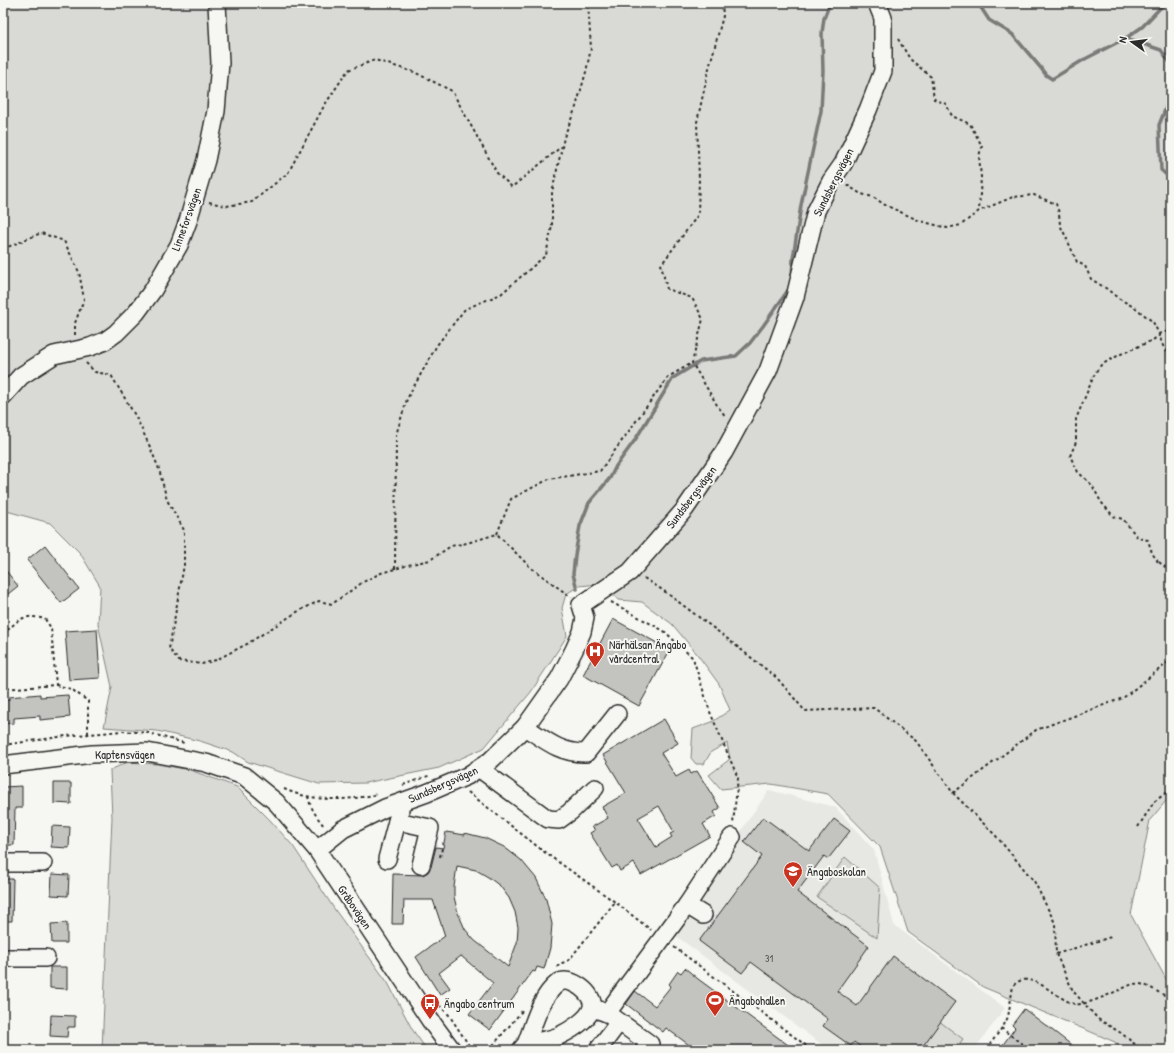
<svg xmlns="http://www.w3.org/2000/svg" width="1174" height="1053" font-family="'Patrick Hand',sans-serif">
<style>
.built{fill:#e7e7e3}
.green{fill:#d9d9d5;stroke:#828280}
.lines{fill:none;stroke-linecap:round;stroke-linejoin:round}
.stream{stroke:#7a7a78;stroke-width:3.5}
.building{fill:#c3c3c0;stroke:#2b2b2b;fill-rule:evenodd}
.minor-casing{stroke:#2b2b2b;stroke-width:20}
.path{stroke:#2b2b2b;stroke-width:2;stroke-dasharray:3 3;stroke-linecap:butt}
.minor{stroke:#f6f6f2;stroke-width:17}
.labels{text-anchor:middle;dominant-baseline:central;stroke-width:4;stroke-linejoin:round;paint-order:stroke}
.number-label{font-size:10px;fill:#515150}
.street-label{font-size:12px;fill:#2b2b2b;stroke:#f6f6f2}
.poi-label{font-size:12px;fill:#2b2b2b;stroke:#f6f6f2;text-anchor:start}
</style>
<rect width="100%" height="100%" fill="#f6f6f2"/>
<filter id="ink" filterUnits="userSpaceOnUse"><feTurbulence type="fractalNoise" baseFrequency=".025" numOctaves="2"/><feDisplacementMap in="SourceGraphic" scale="8" xChannelSelector="R" yChannelSelector="G"/><feConvolveMatrix kernelMatrix="1 2 1 2 8 2 1 2 1" color-interpolation-filters="sRGB"/></filter>
<g filter="url(#ink)">
<path class="built" d="M769 790 835 807 874 850 894 925 1005 1008 974 1050H829L671 932Z"/>
<g class="green">
<path d="M3 3H1171V795L1150 820 1131 915 1166 979 1171 983V1050H1122L1115 1042 983 987 908 932 880 847 828 794 771 784 721 789 709 775 730 759 727 743 711 752 704 764H696L691 758 693 729 712 722 730 710 719 684 697 654 672 624 642 602 619 600 599 584 579 586 566 594 562 608 567 636 531 692 484 748 439 768 365 783 319 784 248 762 233 752 200 741 157 731 104 727 112 687 98 624 100 586 80 553 50 523 3 510Z"/>
<path d="M128 762 157 764 190 770 237 787 270 820 293 846 335 910 388 983 412 1029 427 1050H102L112 818 110 770Z"/>
<path d="M845 857 880 888 877 938 817 897Z"/>
<path d="M939 1021 963 1039 955 1050H918Z"/>
</g>
<g class="lines">
<g class="stream">
<path d="M978 3 989 20 1012 34 1040 67 1046 75 1052 79 1085 59 1126 38 1161 50 1171 64"/>
<path d="M1126 38 1142 27 1163 5 1162 3"/>
<path d="M1171 95 1159 125 1161 170 1171 179"/>
<path d="M792 276 793 259 801 205 821 111 823 71 822 33 824 18 830 3"/>
<path d="M577 589 573 574 575 555 580 526 589 503 610 478 616 466 635 440 673 378 701 361 736 356 750 343 763 326 791 286"/>
</g>
</g>
<g class="building">
<path d="M45 545 79 589 61 603 27 560Z"/>
<path d="M3 567 18 586 3 598Z"/>
<path d="M613 619 670 650 639 706 583 675Z"/>
<path d="M97 629 100 678 69 680 65 631Z"/>
<path d="M40 694V697L68 695 70 717 40 720V716L14 718V723L3 724V701L9 700V697Z"/>
<path d="M664 719 678 743 661 753 676 777 689 770 691 774 697 771 720 808 714 812 716 816 703 824 710 836 641 875 634 863 620 871 617 865 612 868 590 833 595 830 592 827 608 818 602 807 626 793 603 755ZM659 806 674 832 670 834 672 837 656 847 638 818Z"/>
<path d="M54 783H71V804L54 803Z"/>
<path d="M22 786V808H15L14 845H3V787Z"/>
<path d="M763 817 809 851 834 819 850 831 828 859 824 856 797 892 869 946 837 991 857 1006 893 956 955 1002 920 1050H865L854 1042 851 1046 823 1026 828 1019 751 962 742 973 699 941 762 856 744 842Z"/>
<path d="M52 826 70 827 69 848 51 847Z"/>
<path d="M446 832 465 835V833L485 838 504 847 521 860 536 878 546 899 552 924 550 948 544 969 537 967 535 972 533 971 490 1030 469 1014 493 983 461 956 439 973 450 988 440 995 416 957 445 936 433 900H404L403 924H392L393 874 423 875 428 872 431 867 436 847 443 848ZM457 866 476 870 488 877 500 886 509 898 515 912 518 927 517 943 508 967 474 940 465 929 458 913 454 897V887Z"/>
<path d="M52 874 69 875 68 896 51 895Z"/>
<path d="M3 879H13L12 921H3Z"/>
<path d="M67 923V943H52L51 924Z"/>
<path d="M50 967H67V989L50 988Z"/>
<path d="M685 968 698 979 795 1050H696L666 1028 663 1032 626 1004 635 991 655 1006 671 986 669 984 678 971 681 973Z"/>
<path d="M1024 1009 1048 1027 1078 1050H999L1015 1028 1012 1025Z"/>
<path d="M51 1015 75 1016V1027H68L67 1037 50 1036Z"/>
</g>
<g class="lines">
<g class="minor-casing">
<g id="minor">
<path d="M3 396 21 376 54 355 90 347 105 341 116 333 136 313 153 290 179 245 188 221 206 160 216 111 220 63 217 3"/>
<path d="M525 727C545 740 561 754 586 753L617 714"/>
<path d="M3 765 92 754 147 752 206 763 244 776 276 802 317 850 430 1020 452 1050"/>
<path d="M480 769 548 819 559 820 570 812 595 788"/>
<path d="M397 821 430 828 421 865"/>
<path d="M317 850 343 829 385 808 427 793 467 776 490 761 525 727 559 679 574 650 582 632 585 618 581 605 630 572 685 509 724 452 768 371 795 297 816 211 831 181 843 164 868 110 883 71V18L877 3"/>
<path d="M387 859 400 810"/>
<path d="M3 863H43"/>
<path d="M687 905 703 915"/>
<path d="M3 958H46"/>
<path d="M596 1009 607 1013 650 1044 645 1050"/>
<path d="M607 1013 687 905 732 837"/>
<path d="M521 1050 526 1044C534 1024 540 997 558 983 570 975 595 994 592 1007 590 1019 569 1031 559 1036 549 1040 537 1042 526 1044"/>
<path d="M598 1050 619 1022"/>
</g>
</g>
<g class="path">
<path d="M722 3 723 16 708 72 697 122 699 179 698 215 661 265 667 289 692 298 703 319 692 363 717 405 726 417"/>
<path d="M898 39 910 59 931 77 934 99 946 104 952 116 970 124 982 146 979 156 981 177 979 211"/>
<path d="M3 93V100"/>
<path d="M847 185 861 194 873 197 885 205 920 221 947 228 961 225 979 211 1013 197 1034 195 1056 204 1059 213 1060 225 1066 237 1077 262 1085 266 1091 279 1107 289 1118 298 1137 309 1153 322 1159 334 1162 344 1171 359"/>
<path d="M209 202 226 206 252 202 288 173 324 106 348 70 375 60 414 72 452 91 497 173 512 187 561 147"/>
<path d="M3 249 41 233 64 241 79 272 84 299 75 323V335"/>
<path d="M1159 334 1171 330"/>
<path d="M86 363 95 372 111 375 136 417 150 447 159 469 167 500 184 530V565L169 649 179 661 202 664 216 660 247 644 297 612 319 601 332 604 363 582 381 573 412 564 430 560 451 546 467 543 497 534 530 567 571 597"/>
<path d="M497 534 511 499 549 479 600 471 668 377 692 363"/>
<path d="M1158 562 1152 553 1148 540 1138 538 1123 519 1114 517 1101 502 1092 485 1078 472 1070 456 1076 442V419L1095 373 1101 365 1121 354 1153 340 1160 335"/>
<path d="M1159 562 1171 572"/>
<path d="M395 569 396 435 407 399 437 345 465 309 501 294 546 255 552 226V192L562 147 564 137 576 107 586 72 591 48 588 3"/>
<path d="M644 578 664 591 720 633 777 678 805 711 874 708 916 741 953 793 996 836 1034 881 1055 923 1056 954 1073 991 1098 1019 1121 1033 1142 1050"/>
<path d="M611 602 664 631 693 658 710 712 738 778 733 824"/>
<path d="M3 634C19 620 22 613 45 619L51 628 56 685 3 689"/>
<path d="M56 685 71 689 88 701V734"/>
<path d="M3 745 66 736 123 731 149 733 184 743"/>
<path d="M403 785 431 775"/>
<path d="M284 789C313 802 348 801 378 794"/>
<path d="M468 792 547 854 615 902 651 930"/>
<path d="M953 793 1036 730 1123 698 1171 660"/>
<path d="M308 796C310 808 317 817 324 826"/>
<path d="M1138 827 1154 802 1171 789"/>
<path d="M440 857 443 844 440 843"/>
<path d="M674 947 812 1050"/>
<path d="M1056 954 1111 937"/>
<path d="M557 967 560 964 569 960 615 902"/>
<path d="M439 1005 449 1015 472 1050"/>
<path d="M1001 1028 1030 1050"/>
<path d="M489 1050 522 1011"/>
<path d="M986 1050 1004 1025 1008 1017 1013 986C1030 966 1056 1000 1075 1004 1088 1006 1120 989 1133 984 1147 982 1158 994 1171 998"/>
</g>
<use href="#minor" class="minor"/>
</g>
</g>
<defs>
<g id="hospital-pin" transform="scale(1)"><path d="M0 17L-7.5 6A9.5 9.5 0 1 1 7.5 6Z" fill="#c8321e" stroke="#f6f6f2"/><path d="M-5-5h3v3.5h4V-5h3V5h-3V1.5h-4V5h-3Z" fill="#fff"/></g>
<g id="school-pin" transform="scale(1)"><path d="M0 17L-7.5 6A9.5 9.5 0 1 1 7.5 6Z" fill="#c8321e" stroke="#f6f6f2"/><path d="M0-5L7-2L0 1L-7-2ZM-4 1L0 2.5L4 1V4Q0 6-4 4Z" fill="#fff"/></g>
<g id="stadium-pin" transform="scale(1)"><path d="M0 17L-7.5 6A9.5 9.5 0 1 1 7.5 6Z" fill="#c8321e" stroke="#f6f6f2"/><path d="M0-5a6.5 5 0 1 0 0 10a6.5 5 0 1 0 0-10ZM-3.5-1.8h7v3.6h-7Z" fill="#fff"/></g>
<g id="bus-pin" transform="scale(1)"><path d="M0 17L-7.5 6A9.5 9.5 0 1 1 7.5 6Z" fill="#c8321e" stroke="#f6f6f2"/><path d="M-5-6H5V4H4V6H2V4H-2V6H-4V4H-5ZM-3.5-4V0h7V-4ZM-3.5 1.2v1.5H-2V1.2ZM2 1.2v1.5H3.5V1.2Z" fill="#fff"/></g>
</defs>
<g fill-rule="evenodd">
<use href="#hospital-pin" x="595" y="651"/>
<use href="#school-pin" x="793" y="871"/>
<use href="#stadium-pin" x="715" y="1000"/>
<use href="#bus-pin" x="430" y="1003"/>
</g>
<g class="labels">
<g class="number-label">
<text x="769" y="958">31</text>
</g>
<g class="street-label">
<text transform="translate(833 182) rotate(-63)">Sundsbergsvägen</text>
<text transform="translate(186 219) rotate(-70)">Linneforsvägen</text>
<text transform="translate(691 497) rotate(-53)">Sundsbergsvägen</text>
<text x="125" y="754">Kaptensvägen</text>
<text transform="translate(443 784) rotate(-24)">Sundsbergsvägen</text>
<text transform="translate(355 907) rotate(56)">Gråbovägen</text>
</g>
<g class="poi-label">
<text x="609" y="644">Närhälsan Ängabo<tspan x="609" dy="14">vårdcentral</tspan></text>
<text x="807" y="871">Ängaboskolan</text>
<text x="729" y="1000">Ängabohallen</text>
<text x="444" y="1003">Ängabo centrum</text>
</g>
</g>
<rect width="1174" height="1053" fill="none" stroke="#f6f6f2" stroke-width="16"/>
<rect x="8" y="8" width="1158" height="1037" fill="none" stroke="#2b2b2b" stroke-width="1.5" filter="url(#ink)"/>
<g transform="translate(1132 42) rotate(284)" stroke="#f6f6f2" stroke-width="3" paint-order="stroke">
<path d="M0-3L7 15L0 10L-7 15Z" fill="#2b2b2b"/>
<text y="-6" font-size="11" font-weight="bold" text-anchor="middle" fill="#2b2b2b">N</text>
</g>
</svg>
